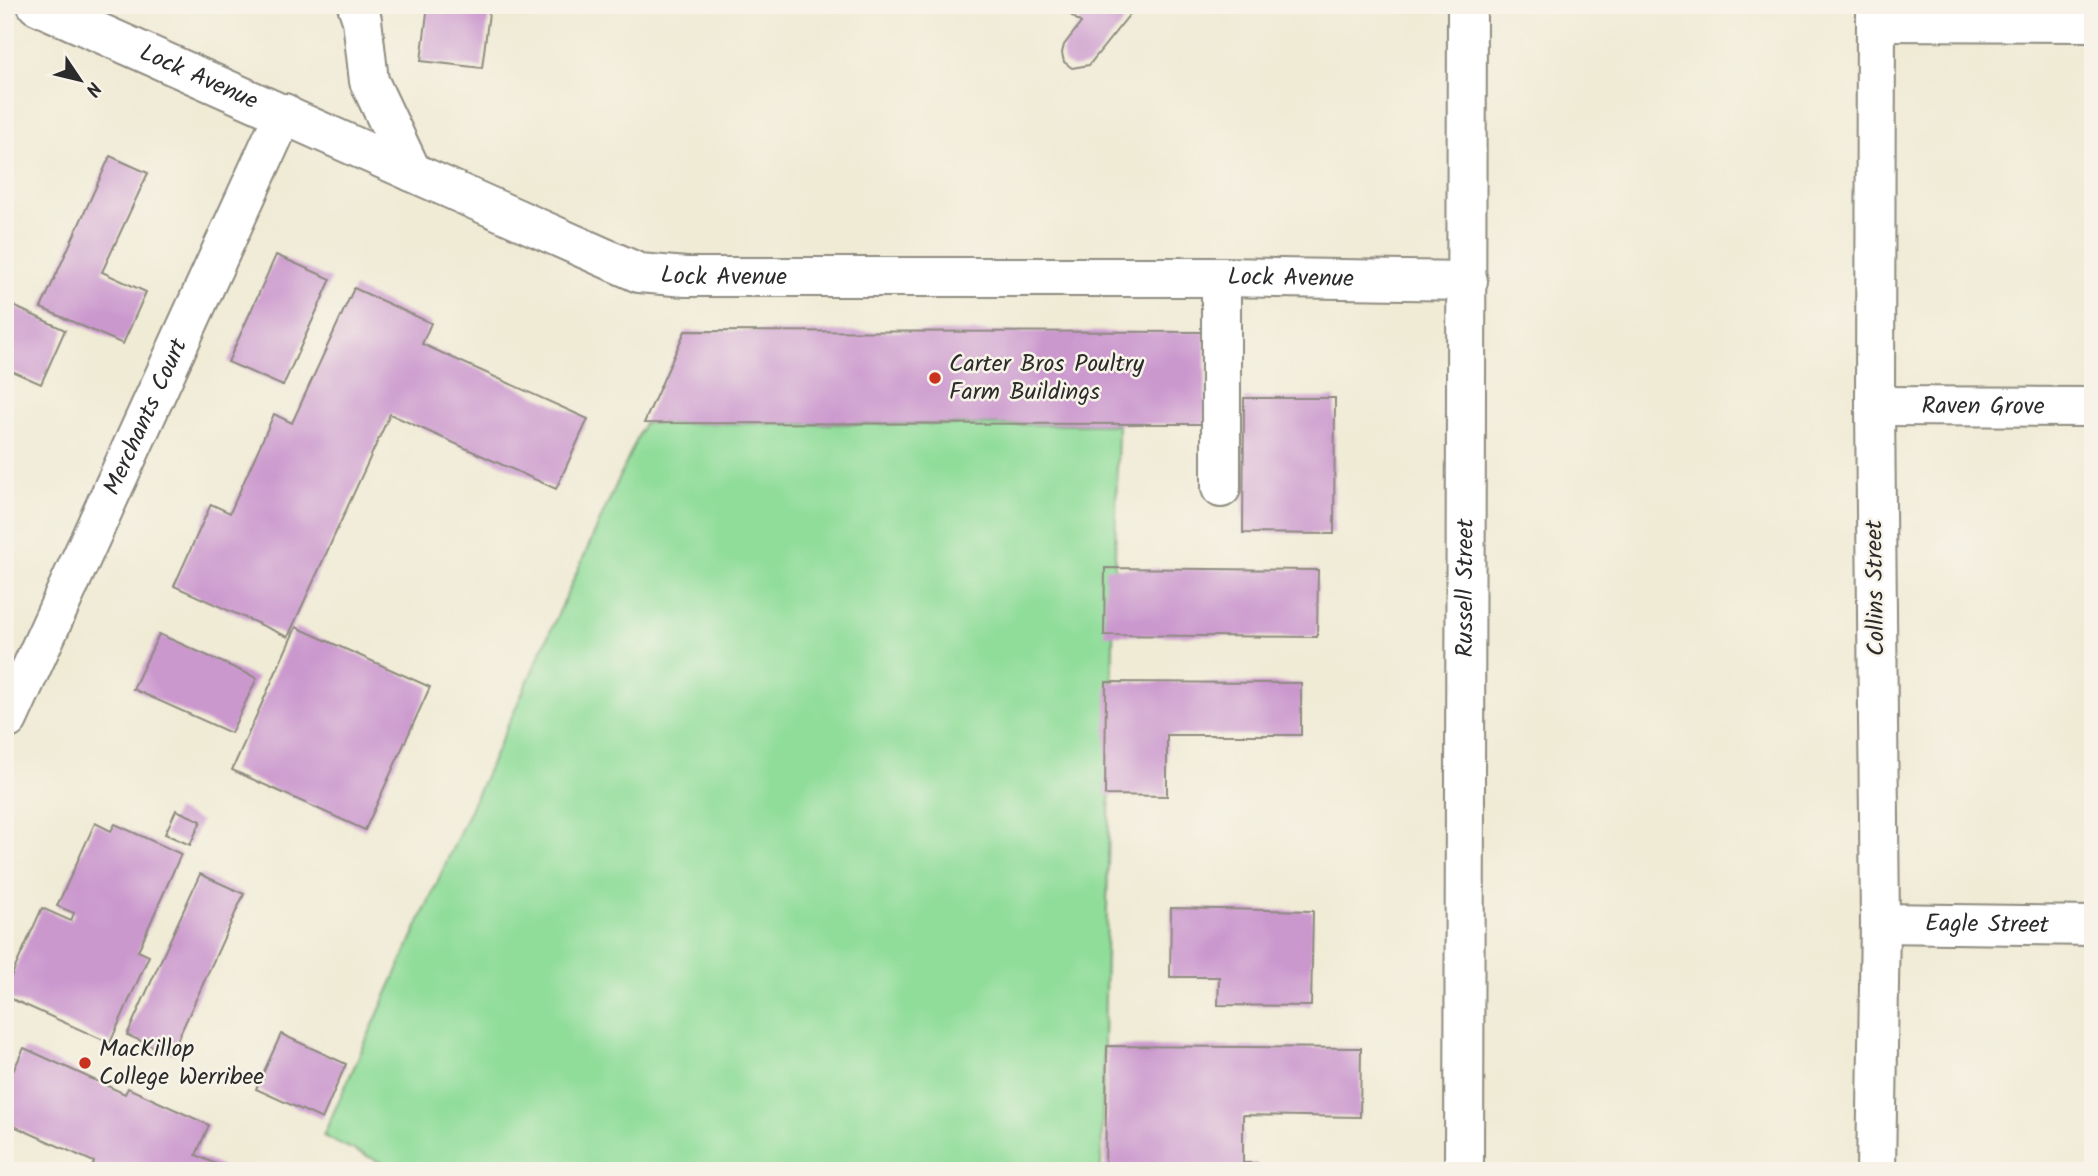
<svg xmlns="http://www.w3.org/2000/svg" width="2098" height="1176" font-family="Kalam,sans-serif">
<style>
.green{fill:#90dd9a;stroke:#5e8462;stroke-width:2}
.building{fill:#cb98ce}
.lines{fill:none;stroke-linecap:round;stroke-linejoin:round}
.minor-casing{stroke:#8e8b80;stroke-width:42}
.minor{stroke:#fff;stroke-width:38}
.poi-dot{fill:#c8321e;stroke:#f7f3e8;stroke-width:2.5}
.labels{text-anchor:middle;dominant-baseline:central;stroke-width:5;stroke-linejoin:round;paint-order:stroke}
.street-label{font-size:24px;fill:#2b2b2b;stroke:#f7f3e8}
.poi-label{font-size:24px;fill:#2b2b2b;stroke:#f7f3e8;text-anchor:start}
</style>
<rect width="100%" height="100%" fill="#f7f3e8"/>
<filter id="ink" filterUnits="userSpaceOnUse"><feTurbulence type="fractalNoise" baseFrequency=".0143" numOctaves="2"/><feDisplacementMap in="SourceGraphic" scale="14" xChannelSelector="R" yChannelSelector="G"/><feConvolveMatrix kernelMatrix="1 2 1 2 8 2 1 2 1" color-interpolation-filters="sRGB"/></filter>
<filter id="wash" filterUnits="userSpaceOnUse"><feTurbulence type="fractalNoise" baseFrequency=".00686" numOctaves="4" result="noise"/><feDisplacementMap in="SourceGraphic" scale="28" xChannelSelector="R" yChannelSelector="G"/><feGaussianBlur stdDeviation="1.57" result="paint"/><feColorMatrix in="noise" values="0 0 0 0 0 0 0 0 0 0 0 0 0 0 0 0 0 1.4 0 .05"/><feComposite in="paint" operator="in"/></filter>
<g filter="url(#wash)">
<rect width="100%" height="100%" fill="#f0ebd5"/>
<path class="green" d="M644 423 1118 425 1101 1171H400L323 1136Z"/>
<g id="blocks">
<g class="building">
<path d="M428 5H490L482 68 421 61Z"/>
<path d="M1058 5H1126L1133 10 1089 65 1072 68 1064 62 1062 53 1064 45 1081 23Z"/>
<path d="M5 136 15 140 5 163Z"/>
<path d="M110 156 148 173 102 272 146 292 123 344 41 308Z"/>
<path d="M276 255 331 279 283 386 228 362Z"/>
<path d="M354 288 431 323 422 344 588 419 556 489 390 414 288 637 174 586 211 504 230 513 274 414 292 423Z"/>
<path d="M5 302 65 330 41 384 5 368Z"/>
<path d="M685 331 1205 332 1206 424 644 423Z"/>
<path d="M1244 398H1335L1334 534 1243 533Z"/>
<path d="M1105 568 1318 570 1317 637 1104 635Z"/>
<path d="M296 627 430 687 365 830 232 770Z"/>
<path d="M159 634 257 678 231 733 133 689Z"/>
<path d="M1106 682 1301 683V735H1167V796L1105 795Z"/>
<path d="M176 810 201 821 190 845 165 834Z"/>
<path d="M95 823 111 831 115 824 181 854 138 951 149 956 110 1043 5 996V990L42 908 71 921 74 913 57 906Z"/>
<path d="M200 874 244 894 171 1054 127 1035Z"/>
<path d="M1171 908 1313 911 1311 1006 1218 1005 1219 977H1170Z"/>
<path d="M281 1034 346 1064 322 1119 256 1089Z"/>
<path d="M1107 1046 1361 1048 1360 1117 1243 1115V1163H1257V1171H1105Z"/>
<path d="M24 1048 125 1094 128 1088 209 1125 196 1155 231 1171H101L92 1167 94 1162 5 1122V1088Z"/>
</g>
</g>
</g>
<g filter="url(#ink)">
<use href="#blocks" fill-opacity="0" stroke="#8e8b80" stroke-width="2"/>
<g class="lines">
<g class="minor-casing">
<g id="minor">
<path id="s1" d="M37 5 639 273 686 277H1221L1468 281"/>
<path d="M357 5 362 20 369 81 412 172"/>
<path d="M1876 21 2093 22"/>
<path d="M1221 277V488"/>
<path id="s2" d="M1875 406 2093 407"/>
<path id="s3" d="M8 719 284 113"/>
<path id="s4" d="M1880 923 2093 926"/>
<path id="s5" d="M1464 1171 1467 5"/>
<path d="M1876 1171 1880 923 1875 406 1876 5"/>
</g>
</g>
<use href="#minor" class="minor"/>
</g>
</g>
<g class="poi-dot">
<circle cx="935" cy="378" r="7"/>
<circle cx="85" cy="1063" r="7"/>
</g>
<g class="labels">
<g class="street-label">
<text stroke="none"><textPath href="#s1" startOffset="177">Lock Avenue</textPath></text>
<text stroke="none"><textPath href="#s1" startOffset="744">Lock Avenue</textPath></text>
<text stroke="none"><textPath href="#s1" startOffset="1311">Lock Avenue</textPath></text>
<text stroke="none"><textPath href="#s2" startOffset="108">Raven Grove</textPath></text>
<text stroke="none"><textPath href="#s3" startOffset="332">Merchants Court</textPath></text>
<text stroke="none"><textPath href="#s5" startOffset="583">Russell Street</textPath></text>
<text transform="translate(1876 588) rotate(-91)">Collins Street</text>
<text stroke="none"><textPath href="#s4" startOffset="107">Eagle Street</textPath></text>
</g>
<g class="poi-label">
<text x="949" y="364">Carter Bros Poultry<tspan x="949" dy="28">Farm Buildings</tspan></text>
<text x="99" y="1049">MacKillop<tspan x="99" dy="28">College Werribee</tspan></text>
</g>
</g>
<rect width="2098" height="1176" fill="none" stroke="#f7f3e8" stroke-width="28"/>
<g transform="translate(80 80) rotate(125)" stroke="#f7f3e8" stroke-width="5" paint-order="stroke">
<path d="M0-5L12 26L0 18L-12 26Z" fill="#2b2b2b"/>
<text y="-10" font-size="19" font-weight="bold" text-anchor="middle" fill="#2b2b2b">N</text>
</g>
</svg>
